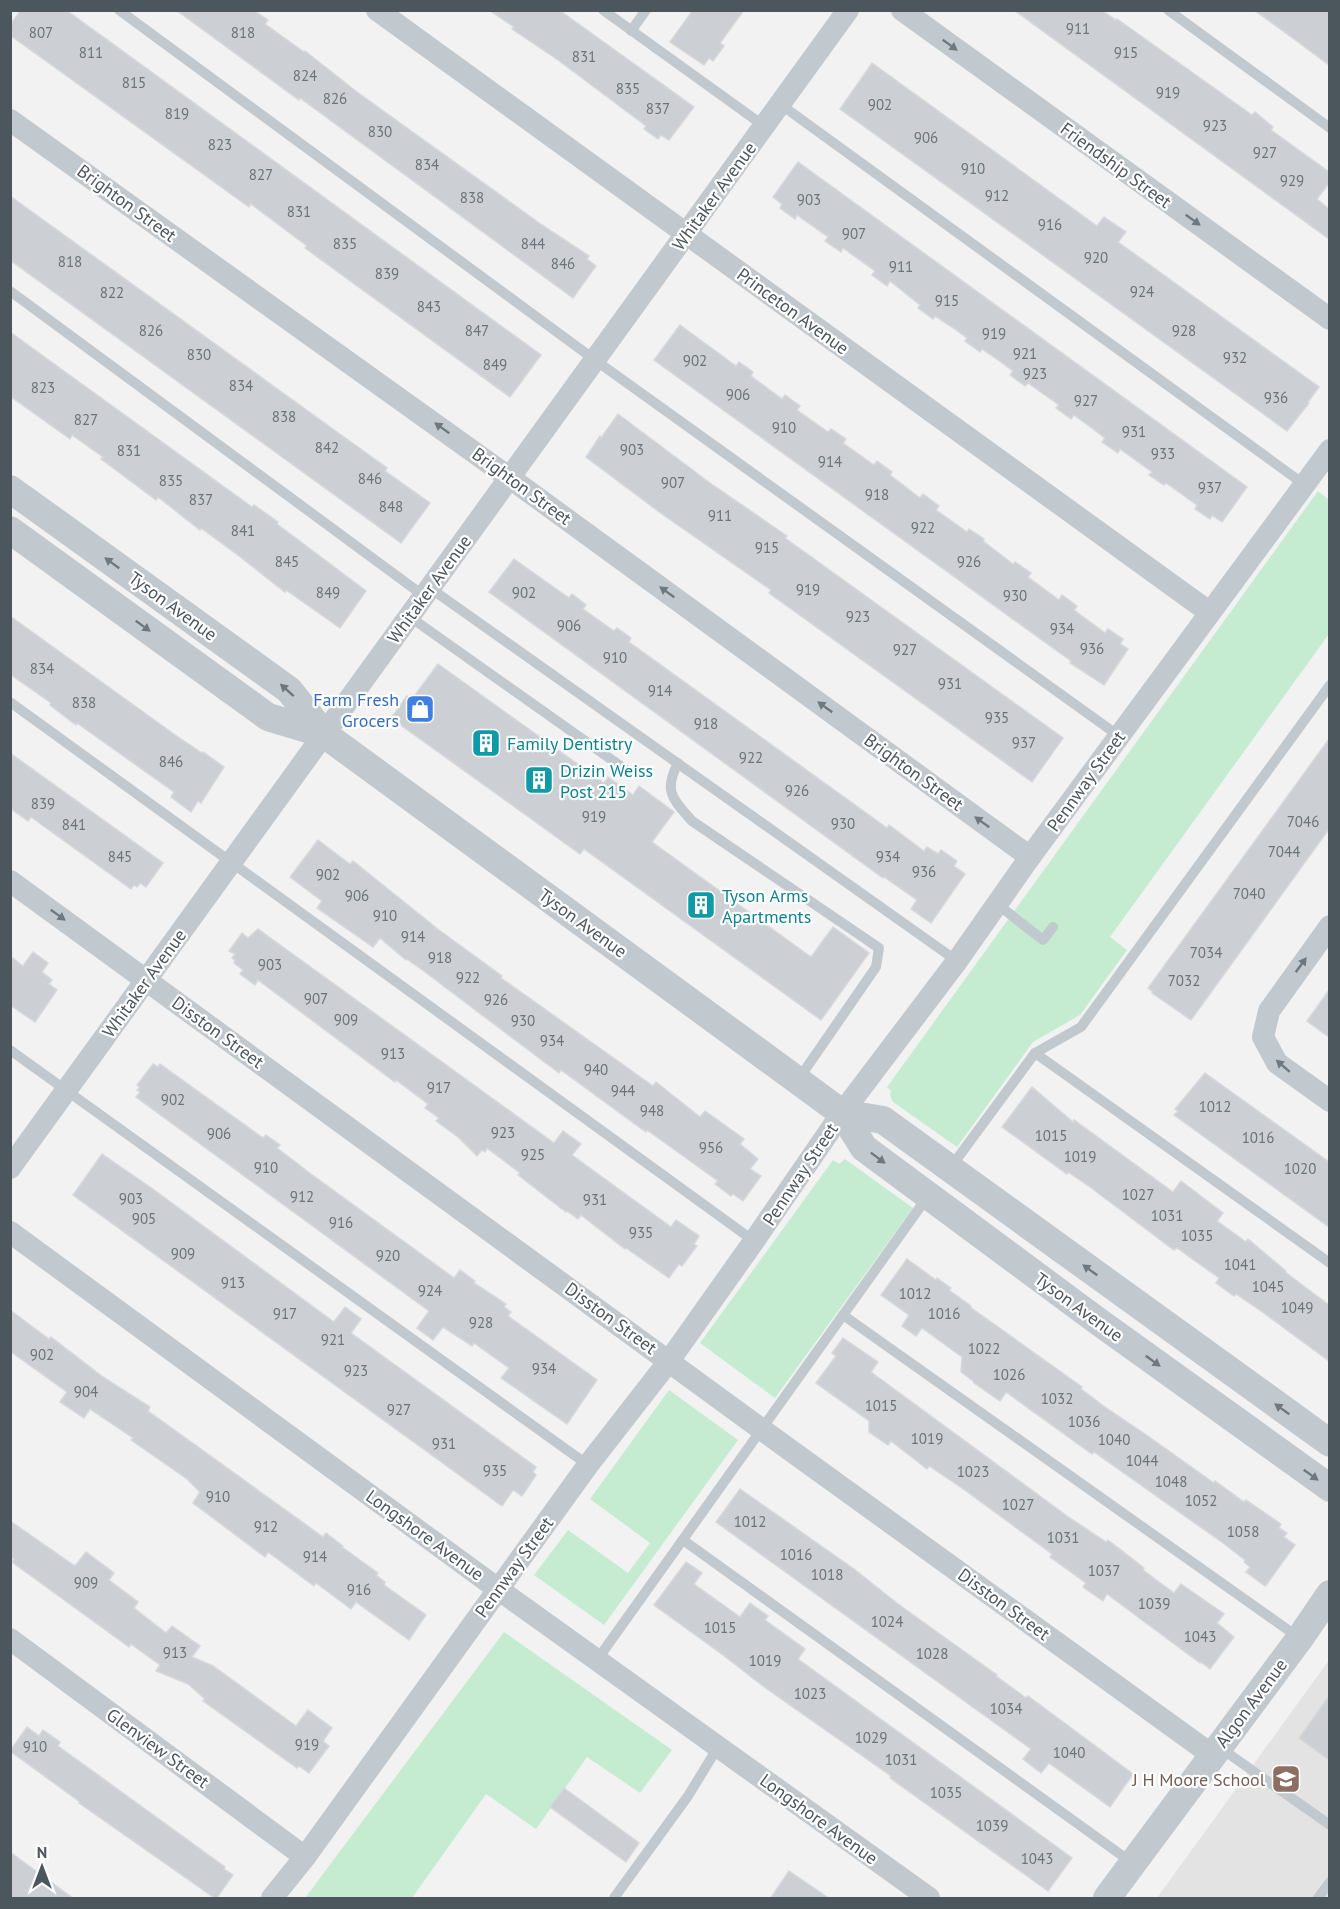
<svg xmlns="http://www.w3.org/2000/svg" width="1340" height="1909" font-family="'PT Sans',sans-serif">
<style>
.education{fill:#e4e3e3}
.green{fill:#c5ecd1}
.building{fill:#cccfd3;stroke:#d6d8dc;stroke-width:1.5}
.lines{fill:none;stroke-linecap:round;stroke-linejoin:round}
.service{stroke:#c1c9ce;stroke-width:10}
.minor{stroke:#c1c9ce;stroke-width:22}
.tertiary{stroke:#c1c9ce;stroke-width:28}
.oneway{fill:#6e787f}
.labels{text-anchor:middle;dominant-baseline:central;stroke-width:4.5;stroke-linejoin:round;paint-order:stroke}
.number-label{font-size:15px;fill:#6b747a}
.street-label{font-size:18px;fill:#4b565d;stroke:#fff}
.shop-label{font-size:18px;fill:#366cbe;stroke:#fff;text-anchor:end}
.culture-label{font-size:18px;fill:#0d838f;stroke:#fff;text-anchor:start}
.education-label{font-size:18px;fill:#785e54;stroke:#fff;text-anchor:end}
</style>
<rect width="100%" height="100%" fill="#f3f2f2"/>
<path class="education" d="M1329 1660V1898H1157Z"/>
<g class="green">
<path d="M1318 491 1329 500V634L1110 937 1127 950 1080 1015 1033 1042 957 1147 893 1102 890 1095 891 1091 887 1087Z"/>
<path d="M845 1159 913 1208 775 1398 700 1343 833 1160 839 1164Z"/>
<path d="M669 1390 738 1440 604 1625 534 1575 568 1530 628 1573 650 1543 590 1499Z"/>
<path d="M504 1632 672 1750 640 1793 587 1757 536 1829 486 1794 412 1898H305Z"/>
</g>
<g class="building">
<path d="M21 10H66L541 355 510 397 305 248 307 246 251 204 249 207 10 35V25Z"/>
<path d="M176 10H253L268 20 265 24 304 52 305 51 357 92 542 225 589 256 587 259 596 266 573 298 300 98 299 100Z"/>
<path d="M489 10H559L694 107 669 140 661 135 658 139 644 129 646 126 558 60 512 29 514 27Z"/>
<path d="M693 10H744L720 43 724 46 713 61 709 58 704 65 670 42Z"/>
<path d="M1014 10H1101L1116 20 1117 19 1252 115 1255 112 1273 127 1271 130 1329 172V183L1317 199 1329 209V239Z"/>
<path d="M1254 10H1329V65L1294 39Z"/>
<path d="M872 63 1097 226 1104 217 1126 232 1118 242 1319 387 1308 402 1309 403 1287 431 840 109Z"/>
<path d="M798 162 1247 487 1222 522 1212 515 1210 519 1195 509 1197 505 1166 483 1164 485 1149 475 1152 472 1120 449 1118 453 1102 442 1105 438 1074 415 1071 419 1056 408 1059 405 1028 383 1025 386 1010 375 1013 371 998 360 982 349 980 352 965 341 967 338 952 327 935 316 933 319 918 308 920 305 890 281 887 286 872 275 875 271 843 248 841 252 825 241 828 237 797 215 795 219 780 208 782 204 773 197Z"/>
<path d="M10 196 344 437 387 468 385 471 430 503 401 543 10 260Z"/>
<path d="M680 325 736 366 739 362 753 372 751 376 782 399 785 395 800 406 797 410 828 432 831 429 846 439 843 443 874 465 877 461 892 472 890 475 920 498 923 494 939 506 936 510 967 532 969 529 984 539 983 541 1013 564 1015 562 1031 573 1028 577 1059 600 1062 595 1077 606 1074 610 1105 633 1108 629 1123 639 1120 644 1128 649 1104 685 1070 663 1071 661 654 360Z"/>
<path d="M10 332 252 507 254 505 278 522 277 524 366 591 340 628 286 590 285 592 239 556 201 528 200 530 158 497 156 500 101 459 103 457 72 435 70 439 10 396Z"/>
<path d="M618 414 710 483 787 536 785 538 1063 738 1032 782 769 593 771 590 662 514 586 457 600 436 601 438Z"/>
<path d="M514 559 569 598 572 594 586 605 583 609 614 631 617 628 631 638 629 642 887 828 889 825 924 851 927 847 938 854 941 850 957 861 954 866 965 874 931 923 911 909 917 900 884 877 883 878 489 592Z"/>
<path d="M10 616 178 737 202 753 203 752 224 767 201 803 198 801 191 812 171 797 174 792 77 723 76 725 50 705 51 703 10 674Z"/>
<path d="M438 664 604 783 608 777 633 795 639 786 674 812 652 842 811 957 833 927 869 953 821 1020 584 849 580 854 391 718 407 696 412 699Z"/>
<path d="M1329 739V829L1191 1020 1152 993 1153 992 1148 988Z"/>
<path d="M10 753 163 863 146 887 140 883 137 887 134 885 131 889 31 817 28 821 10 808Z"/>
<path d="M318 840 347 862 350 864 353 861 439 930 502 976 501 978 653 1086 656 1082 700 1117 705 1111 744 1139 740 1144 758 1159 750 1169 761 1176 743 1201 733 1194 731 1196 715 1184 718 1181 647 1130 646 1132 561 1070 559 1073 421 969 407 959 406 960 380 938 373 947 317 908 322 901 290 877Z"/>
<path d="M258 929 554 1143 563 1131 581 1144 572 1155 671 1227 676 1220 699 1236 694 1244 697 1246 682 1266 679 1264 669 1278 626 1248 625 1249 581 1215 578 1219 567 1211 566 1212 518 1175 520 1173 487 1148 485 1152 482 1150 477 1156 458 1137 436 1121 439 1118 425 1108 428 1104 396 1080 395 1082 258 980 255 985 240 974 243 970 234 963 235 960 232 958 235 954 229 951 242 933 248 938Z"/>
<path d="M33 952 48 963 42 972 52 980 49 984 57 990 35 1022 10 1005V956L23 966Z"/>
<path d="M1329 990V1037L1307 1021Z"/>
<path d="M153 1064 158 1067 160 1064 263 1138 266 1135 280 1145 277 1148 311 1174 454 1278 460 1270 475 1281 474 1283 506 1304 504 1307 511 1312 508 1316 597 1380 567 1424 501 1378 509 1368 474 1343 472 1346 443 1327 433 1340 417 1328 429 1311 136 1097 140 1092 137 1090 140 1087 137 1085Z"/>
<path d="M1205 1073 1329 1162V1227L1174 1115 1178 1111 1175 1109Z"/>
<path d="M1032 1087 1073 1122 1074 1120 1173 1192 1181 1181 1223 1213 1217 1221 1246 1242 1248 1239 1286 1271 1285 1272 1329 1305V1361L1261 1311 1236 1294 1234 1296 1216 1283 1219 1278 1177 1248 1174 1250 1090 1187 1068 1172 1067 1174 1002 1127Z"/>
<path d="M102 1154 150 1187 334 1322 345 1307 361 1319 351 1333 536 1467 533 1472 536 1475 522 1496 513 1490 502 1506 73 1195Z"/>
<path d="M907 1259 936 1280 937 1278 951 1288 949 1290 971 1306 970 1307 1082 1387 1081 1389 1105 1407 1145 1434 1214 1483 1215 1481 1244 1502 1246 1500 1281 1524 1279 1528 1287 1533 1284 1537 1295 1545 1267 1584 1265 1586 1246 1572 1250 1567 1244 1562 1245 1560 1223 1543 1094 1452 1092 1454 1006 1392 1000 1401 974 1383 973 1381 961 1372 962 1357 922 1328 916 1336 902 1326 909 1315 881 1295Z"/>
<path d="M10 1310 49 1339 51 1337 103 1377 150 1407 148 1411 323 1537 326 1533 343 1546 342 1547 378 1573 376 1575 385 1582 384 1585 426 1615 409 1640 356 1602 351 1609 316 1583 314 1586 268 1552 265 1557 193 1503 200 1492 187 1479 131 1440 133 1438 90 1409 84 1418 60 1402 67 1392 10 1351Z"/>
<path d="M843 1338 878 1362 871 1372 1067 1516 1106 1542 1108 1540 1144 1568 1143 1570 1174 1593 1181 1584 1224 1614 1217 1623 1234 1637 1210 1669 1201 1662 1200 1663 1107 1594 1103 1601 1083 1587 1086 1583 1050 1557 1052 1554 962 1488 929 1466 927 1469 891 1441 888 1445 869 1432V1421L816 1383 836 1356 832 1353Z"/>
<path d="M740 1489 854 1569 898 1604 997 1675 996 1676 1026 1698 1028 1696 1133 1774 1110 1807 1049 1763 1041 1773 1023 1759 1031 1749 716 1522Z"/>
<path d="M10 1521 75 1566 86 1552 114 1573 109 1580 138 1602 134 1608 166 1633 172 1626 200 1646 192 1657 213 1666 296 1726 308 1710 332 1728 323 1741 329 1746 309 1773 299 1766 297 1768 203 1701 205 1699 188 1684 156 1671 160 1665 131 1644 129 1647 12 1562 14 1559 10 1556Z"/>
<path d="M686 1562 702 1573 694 1584 740 1617 750 1603 768 1616 765 1620 805 1649 798 1659 1072 1858 1048 1891 890 1778 891 1776 767 1689 723 1655 654 1605Z"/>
<path d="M1329 1696V1760L1299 1738Z"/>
<path d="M27 1727 39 1736 43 1730 60 1742 58 1746 225 1867 224 1869 233 1875 216 1899 79 1803 80 1802 10 1751Z"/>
<path d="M564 1788 639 1843 626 1862 550 1807Z"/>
<path d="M10 1852 40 1874 74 1899H10Z"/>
<path d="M789 1871 830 1899H770Z"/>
</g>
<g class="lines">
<g class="service">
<path d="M119 10 595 360 1119 736"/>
<path d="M603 10 764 126"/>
<path d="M1168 10 1330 128"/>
<path d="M631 31 646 10"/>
<path d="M780 104 1305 485"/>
<path d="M10 291 424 596"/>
<path d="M430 588 957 961"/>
<path d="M410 617 629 772"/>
<path d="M10 702 754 1241"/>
<path d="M678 763C663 792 673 799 692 821L879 948 876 967 798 1080"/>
<path d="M997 904 1043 940 1053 927"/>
<path d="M10 1050 588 1465"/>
<path d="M1035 1053 1330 1263"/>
<path d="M951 1167 1035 1053 1081 1027 1330 685"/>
<path d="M843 1315 1298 1637"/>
<path d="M683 1540 1131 1862"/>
<path d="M597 1660 928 1196"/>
<path d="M1219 1747 1330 1825"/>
<path d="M614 1898 688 1796 718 1747"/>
<path d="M1318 1898 1330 1882"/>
</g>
<g class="minor">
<path d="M377 10 1209 612"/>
<path d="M902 10 1330 319"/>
<path d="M10 120 510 478 1030 857"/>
<path d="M10 881 790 1450 1212 1755"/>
<path d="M1330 926 1269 1011 1263 1037 1277 1063 1330 1101"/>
<path d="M10 1168 848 10"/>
<path d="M10 1232 498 1589 929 1898"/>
<path d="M10 1639 305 1857"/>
<path d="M272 1898 305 1857 588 1465 669 1361 754 1241 842 1113 957 961 1030 857 1330 450"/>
</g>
<g class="tertiary">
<path d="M10 489 289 690 324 734 842 1113 864 1148 1099 1322 1330 1488"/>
<path d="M10 530 268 717 324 734"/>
<path d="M842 1113 883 1120 1330 1443"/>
<path d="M1107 1898 1300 1638 1330 1594"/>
</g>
</g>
<defs><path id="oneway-solid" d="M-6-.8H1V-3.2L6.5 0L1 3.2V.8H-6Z" transform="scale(1.5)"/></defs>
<g class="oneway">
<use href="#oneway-solid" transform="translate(950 45) rotate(36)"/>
<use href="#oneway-solid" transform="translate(1193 220) rotate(36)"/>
<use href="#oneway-solid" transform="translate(442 428) rotate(-144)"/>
<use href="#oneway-solid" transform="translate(112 563) rotate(-144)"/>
<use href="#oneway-solid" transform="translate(667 592) rotate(-144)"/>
<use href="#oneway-solid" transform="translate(143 626) rotate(36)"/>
<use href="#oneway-solid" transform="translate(287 690) rotate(-138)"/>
<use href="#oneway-solid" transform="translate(825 707) rotate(-144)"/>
<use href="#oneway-solid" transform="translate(982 822) rotate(-144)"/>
<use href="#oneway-solid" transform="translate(58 915) rotate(36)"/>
<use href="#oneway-solid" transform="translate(1301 965) rotate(-54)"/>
<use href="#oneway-solid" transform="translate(1283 1066) rotate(-139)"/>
<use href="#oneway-solid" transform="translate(878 1158) rotate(37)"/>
<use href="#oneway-solid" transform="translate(1090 1270) rotate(-144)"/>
<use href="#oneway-solid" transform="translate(1153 1361) rotate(36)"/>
<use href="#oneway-solid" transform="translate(1282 1409) rotate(-144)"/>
<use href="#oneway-solid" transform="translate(1311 1475) rotate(36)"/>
</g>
<defs>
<g id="shop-square" transform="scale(1.5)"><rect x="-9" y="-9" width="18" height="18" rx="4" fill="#3f7fe0" stroke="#fff"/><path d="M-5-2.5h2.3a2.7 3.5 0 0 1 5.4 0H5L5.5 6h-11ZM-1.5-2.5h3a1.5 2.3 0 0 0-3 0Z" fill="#fff"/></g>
<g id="building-square" transform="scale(1.5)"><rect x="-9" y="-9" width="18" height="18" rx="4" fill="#0f9aa8" stroke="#fff"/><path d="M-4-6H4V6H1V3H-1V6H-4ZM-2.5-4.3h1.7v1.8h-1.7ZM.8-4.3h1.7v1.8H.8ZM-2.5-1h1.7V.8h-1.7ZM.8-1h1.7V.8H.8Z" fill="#fff"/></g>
<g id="school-square" transform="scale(1.5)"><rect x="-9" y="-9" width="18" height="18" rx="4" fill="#8d6e63" stroke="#fff"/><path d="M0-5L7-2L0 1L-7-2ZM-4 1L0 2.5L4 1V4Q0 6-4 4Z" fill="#fff"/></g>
</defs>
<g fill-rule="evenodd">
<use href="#shop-square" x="420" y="709"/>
<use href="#building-square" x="486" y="743"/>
<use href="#building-square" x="539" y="780"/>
<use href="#building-square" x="701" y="905"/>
<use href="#school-square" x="1286" y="1779"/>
</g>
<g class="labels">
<g class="number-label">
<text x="1078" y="28">911</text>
<text x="41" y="32">807</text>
<text x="243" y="32">818</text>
<text x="91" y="52">811</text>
<text x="1126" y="52">915</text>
<text x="584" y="56">831</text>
<text x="305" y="75">824</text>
<text x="134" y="82">815</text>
<text x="628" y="88">835</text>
<text x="1168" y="92">919</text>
<text x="335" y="98">826</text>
<text x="880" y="104">902</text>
<text x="658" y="108">837</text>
<text x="177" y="113">819</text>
<text x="1215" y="125">923</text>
<text x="380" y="131">830</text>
<text x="926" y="137">906</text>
<text x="220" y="144">823</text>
<text x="1265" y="152">927</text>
<text x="427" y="164">834</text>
<text x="973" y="168">910</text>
<text x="261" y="174">827</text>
<text x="1292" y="180">929</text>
<text x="997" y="195">912</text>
<text x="472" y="197">838</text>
<text x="809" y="199">903</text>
<text x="299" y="211">831</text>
<text x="1050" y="224">916</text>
<text x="854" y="233">907</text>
<text x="345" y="243">835</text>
<text x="533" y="243">844</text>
<text x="1096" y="257">920</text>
<text x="70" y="261">818</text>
<text x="563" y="263">846</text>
<text x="901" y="266">911</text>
<text x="387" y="273">839</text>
<text x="1142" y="291">924</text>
<text x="112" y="292">822</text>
<text x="947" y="300">915</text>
<text x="429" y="306">843</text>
<text x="151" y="330">826</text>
<text x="477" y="330">847</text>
<text x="1184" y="330">928</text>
<text x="994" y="333">919</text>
<text x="1025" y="353">921</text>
<text x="199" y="354">830</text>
<text x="1235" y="357">932</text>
<text x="695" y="360">902</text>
<text x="495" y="364">849</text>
<text x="1035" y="373">923</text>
<text x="241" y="385">834</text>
<text x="43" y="387">823</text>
<text x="738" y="394">906</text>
<text x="1276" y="397">936</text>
<text x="1086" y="400">927</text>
<text x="284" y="416">838</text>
<text x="86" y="419">827</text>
<text x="784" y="427">910</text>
<text x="1134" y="431">931</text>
<text x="327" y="447">842</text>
<text x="632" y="449">903</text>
<text x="129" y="450">831</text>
<text x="1163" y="453">933</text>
<text x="830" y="461">914</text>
<text x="370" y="478">846</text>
<text x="171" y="480">835</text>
<text x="673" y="482">907</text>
<text x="1210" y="487">937</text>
<text x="877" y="494">918</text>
<text x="201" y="499">837</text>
<text x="391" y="506">848</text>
<text x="720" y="515">911</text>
<text x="923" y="527">922</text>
<text x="243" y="530">841</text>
<text x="767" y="547">915</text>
<text x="287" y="561">845</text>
<text x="969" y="561">926</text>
<text x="808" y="589">919</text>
<text x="328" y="592">849</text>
<text x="524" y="592">902</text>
<text x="1015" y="595">930</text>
<text x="858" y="616">923</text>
<text x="569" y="625">906</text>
<text x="1062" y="628">934</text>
<text x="1092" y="648">936</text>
<text x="905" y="649">927</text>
<text x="615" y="657">910</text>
<text x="42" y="668">834</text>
<text x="950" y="683">931</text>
<text x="660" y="690">914</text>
<text x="84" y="702">838</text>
<text x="997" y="717">935</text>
<text x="706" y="723">918</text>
<text x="1024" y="742">937</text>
<text x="751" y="757">922</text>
<text x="171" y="761">846</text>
<text x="797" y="790">926</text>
<text x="43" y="803">839</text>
<text x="594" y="816">919</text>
<text x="1303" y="821">7046</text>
<text x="843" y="823">930</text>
<text x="74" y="824">841</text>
<text x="1284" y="851">7044</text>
<text x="120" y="856">845</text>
<text x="888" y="856">934</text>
<text x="924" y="871">936</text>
<text x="328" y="874">902</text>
<text x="1249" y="893">7040</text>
<text x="357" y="895">906</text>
<text x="385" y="915">910</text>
<text x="413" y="936">914</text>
<text x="1206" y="952">7034</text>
<text x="440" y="957">918</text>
<text x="270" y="964">903</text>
<text x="468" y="977">922</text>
<text x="1184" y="980">7032</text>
<text x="316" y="998">907</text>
<text x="496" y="999">926</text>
<text x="346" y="1019">909</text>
<text x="523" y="1020">930</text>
<text x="552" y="1040">934</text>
<text x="393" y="1053">913</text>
<text x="596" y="1069">940</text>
<text x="439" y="1087">917</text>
<text x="623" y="1090">944</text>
<text x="173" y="1099">902</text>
<text x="1215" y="1106">1012</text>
<text x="652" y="1110">948</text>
<text x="503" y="1132">923</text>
<text x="219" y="1133">906</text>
<text x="1051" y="1135">1015</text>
<text x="1258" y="1137">1016</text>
<text x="711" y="1147">956</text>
<text x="533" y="1154">925</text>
<text x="1080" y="1156">1019</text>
<text x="266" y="1167">910</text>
<text x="1300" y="1168">1020</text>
<text x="1138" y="1194">1027</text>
<text x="302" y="1196">912</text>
<text x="131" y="1198">903</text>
<text x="595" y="1199">931</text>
<text x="1167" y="1215">1031</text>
<text x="144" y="1218">905</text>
<text x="341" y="1222">916</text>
<text x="641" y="1232">935</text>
<text x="1197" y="1235">1035</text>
<text x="183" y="1253">909</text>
<text x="388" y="1255">920</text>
<text x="1240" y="1264">1041</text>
<text x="233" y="1282">913</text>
<text x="1268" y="1286">1045</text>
<text x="430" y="1290">924</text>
<text x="915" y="1293">1012</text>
<text x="1297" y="1307">1049</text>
<text x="285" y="1313">917</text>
<text x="944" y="1313">1016</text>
<text x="481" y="1322">928</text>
<text x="333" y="1339">921</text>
<text x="984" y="1348">1022</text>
<text x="42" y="1354">902</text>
<text x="544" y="1368">934</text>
<text x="356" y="1370">923</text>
<text x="1009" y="1374">1026</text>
<text x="86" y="1391">904</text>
<text x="1057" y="1398">1032</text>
<text x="881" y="1405">1015</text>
<text x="399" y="1409">927</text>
<text x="1084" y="1421">1036</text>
<text x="927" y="1438">1019</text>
<text x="1114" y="1439">1040</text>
<text x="444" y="1443">931</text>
<text x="1142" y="1460">1044</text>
<text x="495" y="1470">935</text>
<text x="973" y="1471">1023</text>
<text x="1171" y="1481">1048</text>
<text x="218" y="1496">910</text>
<text x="1201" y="1500">1052</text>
<text x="1018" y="1504">1027</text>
<text x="750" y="1521">1012</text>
<text x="266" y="1526">912</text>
<text x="1243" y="1531">1058</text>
<text x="1063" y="1537">1031</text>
<text x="796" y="1554">1016</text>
<text x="315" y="1556">914</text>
<text x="1104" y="1570">1037</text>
<text x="827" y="1574">1018</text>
<text x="86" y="1582">909</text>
<text x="359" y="1589">916</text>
<text x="1154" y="1603">1039</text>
<text x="887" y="1621">1024</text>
<text x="720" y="1627">1015</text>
<text x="1200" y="1636">1043</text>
<text x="175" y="1652">913</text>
<text x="932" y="1653">1028</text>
<text x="765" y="1660">1019</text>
<text x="810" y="1693">1023</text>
<text x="1006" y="1708">1034</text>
<text x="871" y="1737">1029</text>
<text x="307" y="1744">919</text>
<text x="35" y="1746">910</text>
<text x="1069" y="1752">1040</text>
<text x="901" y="1759">1031</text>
<text x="946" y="1792">1035</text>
<text x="992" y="1825">1039</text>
<text x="1037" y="1858">1043</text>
</g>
<g class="street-label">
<text transform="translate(1116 165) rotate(36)">Friendship Street</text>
<text transform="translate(714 196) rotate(-54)">Whitaker Avenue</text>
<text transform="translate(127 203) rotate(36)">Brighton Street</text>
<text transform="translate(793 311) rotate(36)">Princeton Avenue</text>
<text transform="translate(522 486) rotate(36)">Brighton Street</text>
<text transform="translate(429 589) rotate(-54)">Whitaker Avenue</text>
<text transform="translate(173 606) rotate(36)">Tyson Avenue</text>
<text transform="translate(914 772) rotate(36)">Brighton Street</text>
<text transform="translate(1086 781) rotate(-54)">Pennway Street</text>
<text transform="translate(583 923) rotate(36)">Tyson Avenue</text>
<text transform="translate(144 983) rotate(-54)">Whitaker Avenue</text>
<text transform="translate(218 1032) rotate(36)">Disston Street</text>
<text transform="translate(800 1174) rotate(-56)">Pennway Street</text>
<text transform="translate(1079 1307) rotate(36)">Tyson Avenue</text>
<text transform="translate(611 1318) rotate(36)">Disston Street</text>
<text transform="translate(425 1535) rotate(36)">Longshore Avenue</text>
<text transform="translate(514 1567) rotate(-54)">Pennway Street</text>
<text transform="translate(1004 1604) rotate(36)">Disston Street</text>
<text transform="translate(1251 1703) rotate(-53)">Algon Avenue</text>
<text transform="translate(158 1748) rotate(36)">Glenview Street</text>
<text transform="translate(819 1819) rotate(36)">Longshore Avenue</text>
</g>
<g class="shop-label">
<text x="399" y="699">Farm Fresh<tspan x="399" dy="21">Grocers</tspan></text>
</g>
<g class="culture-label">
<text x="507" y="743">Family Dentistry</text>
<text x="560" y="770">Drizin Weiss<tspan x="560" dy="21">Post 215</tspan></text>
<text x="722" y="895">Tyson Arms<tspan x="722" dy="21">Apartments</tspan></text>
</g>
<g class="education-label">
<text x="1265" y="1779">J H Moore School</text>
</g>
</g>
<rect width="1340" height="1909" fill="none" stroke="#4b565d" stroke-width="24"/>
<g transform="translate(42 1867)" stroke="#ffffff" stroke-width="4.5" paint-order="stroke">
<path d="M0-4.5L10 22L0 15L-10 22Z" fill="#4b565d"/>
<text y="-9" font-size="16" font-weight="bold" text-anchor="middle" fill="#4b565d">N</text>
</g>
</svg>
